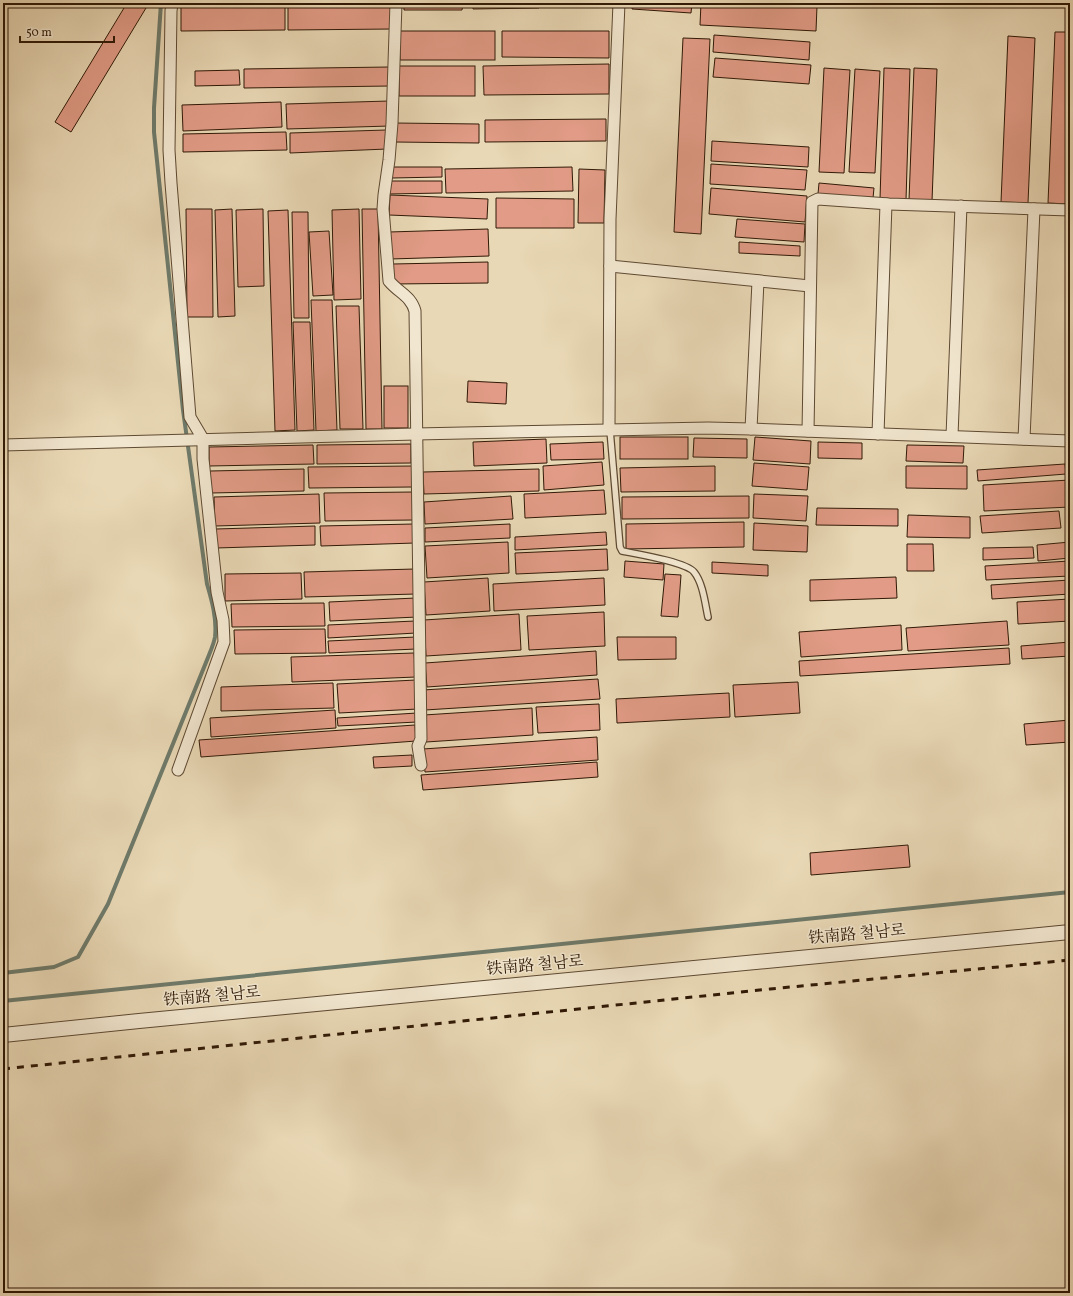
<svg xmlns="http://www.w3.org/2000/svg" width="1073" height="1296" font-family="Vollkorn,'Noto Serif SC','Noto Serif KR',serif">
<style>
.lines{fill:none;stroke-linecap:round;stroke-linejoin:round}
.stream{stroke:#6e7a6a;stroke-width:4}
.building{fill:#e19b86;stroke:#301906}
.service-casing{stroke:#5e4932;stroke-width:8}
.minor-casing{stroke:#5e4932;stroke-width:13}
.tertiary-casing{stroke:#5e4932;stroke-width:16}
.service{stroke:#f1e6cf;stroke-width:5.5}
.minor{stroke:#f1e6cf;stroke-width:11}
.tertiary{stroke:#f1e6cf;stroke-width:14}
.rail{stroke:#301906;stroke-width:3;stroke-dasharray:7 7;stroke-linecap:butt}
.labels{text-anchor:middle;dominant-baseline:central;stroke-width:3;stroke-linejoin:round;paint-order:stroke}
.street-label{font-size:16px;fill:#301906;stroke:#f1e6cf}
</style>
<rect width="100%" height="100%" fill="#e9d8b5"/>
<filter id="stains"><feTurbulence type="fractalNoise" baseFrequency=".005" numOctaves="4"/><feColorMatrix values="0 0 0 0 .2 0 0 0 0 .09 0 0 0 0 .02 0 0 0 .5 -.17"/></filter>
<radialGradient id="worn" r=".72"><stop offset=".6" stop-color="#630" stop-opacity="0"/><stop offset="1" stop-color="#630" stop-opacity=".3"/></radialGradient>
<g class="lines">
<g class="stream">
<path d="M3 973 54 967 78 957 108 904 209 655C211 650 214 643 215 637 217 619 212 601 207 584L183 410 154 132V108L161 3"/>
<path d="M3 1001 1070 892"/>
</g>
</g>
<g class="building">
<path d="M127 3H149L71 132 55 122Z"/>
<path d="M391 3 392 29 288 30V4Z"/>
<path d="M404 3H463L462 10H404Z"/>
<path d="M473 3H539V8L473 9Z"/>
<path d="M633 3H692L691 13 632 9Z"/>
<path d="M701 3H767L817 6 816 31 700 25Z"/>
<path d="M285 4V30L181 31V5Z"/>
<rect x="400" y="31" width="95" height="29"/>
<path d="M502 31H609V58L502 57Z"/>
<path d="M1055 32H1070V176L1069 204 1048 203Z"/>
<path d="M714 35 810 42 809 60 713 52Z"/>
<path d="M1008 36 1035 38 1028 203 1001 202Z"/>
<path d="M683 38 710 39 701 234 674 232Z"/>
<path d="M715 58 811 65 809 84 713 77Z"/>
<path d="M609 64V94L484 95 483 66Z"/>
<rect x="399" y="66" width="76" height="30"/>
<path d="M389 67 390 86 244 88V69Z"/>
<path d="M824 68 850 70 844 173 819 172Z"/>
<path d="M884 68 910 69 906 200 880 199Z"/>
<path d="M914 68 937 69 932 201 909 200Z"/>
<path d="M855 69 880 71 875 173 849 172Z"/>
<path d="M239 70 240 85 195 86V71Z"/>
<path d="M389 101 390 126 287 129 286 104Z"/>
<path d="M281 102 282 127 183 131 182 105Z"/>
<path d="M606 119V141L485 142V120Z"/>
<path d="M395 123 479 124V143L395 142Z"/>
<path d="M386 130 387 149 290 153V133Z"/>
<path d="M286 132 287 150 183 152V134Z"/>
<path d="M712 141 809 147 808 167 711 161Z"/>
<path d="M711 164 807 170 805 190 710 184Z"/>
<path d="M392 167H442V177L392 178Z"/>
<path d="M572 167 573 191 446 193 445 169Z"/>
<path d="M579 169 605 170 604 223H578Z"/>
<path d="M389 181H442V193L389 194Z"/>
<path d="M819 183 874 188 873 198 818 194Z"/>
<path d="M711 188 807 196 805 222 709 214Z"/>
<path d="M390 195 488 199 487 219 389 215Z"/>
<path d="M496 198 574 199V228H496Z"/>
<path d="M186 209H212L213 317H187Z"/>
<path d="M232 209 235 316 218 317 215 210Z"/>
<path d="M263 209 264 286 238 287 236 210Z"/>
<path d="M359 209 361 299 334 300 332 210Z"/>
<path d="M362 209H378L382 429H366Z"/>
<path d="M288 210 295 430 275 431 268 211Z"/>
<path d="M292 212H308L309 318H294Z"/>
<path d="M737 219 805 224 804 242 735 237Z"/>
<path d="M488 229 489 256 390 259 389 232Z"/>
<path d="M329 231 333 295 313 296 309 232Z"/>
<path d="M739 242 800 246V256L739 253Z"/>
<path d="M488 262V283L393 284V264Z"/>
<path d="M311 300H332L337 430 316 431Z"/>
<path d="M336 306H359L363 429H340Z"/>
<path d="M293 322H310L314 430 297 431Z"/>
<path d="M468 381 507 383 506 404 467 402Z"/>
<rect x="384" y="386" width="24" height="42"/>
<rect x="620" y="437" width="68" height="22"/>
<path d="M755 437 811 441 810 464 753 460Z"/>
<path d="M694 438 747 439V458L693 457Z"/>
<path d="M546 439 547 463 474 466 473 442Z"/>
<path d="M603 442 604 459 551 460 550 444Z"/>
<path d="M818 442 862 443V459L818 458Z"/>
<path d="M411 444V463L317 464V445Z"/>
<path d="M313 445 314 464 209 466V447Z"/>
<path d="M907 445 964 446 963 463 906 461Z"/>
<path d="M602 462 604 485 544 490 543 466Z"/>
<path d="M754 463 809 467 807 490 752 486Z"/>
<path d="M1065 464 1066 474 978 481 977 470Z"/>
<path d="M412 466V487L309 488 308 467Z"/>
<path d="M715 466V491L621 492 620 468Z"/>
<path d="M906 466H967V489L906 488Z"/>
<path d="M304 469V491L211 493 210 471Z"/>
<path d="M539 469V491L424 494 423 472Z"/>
<path d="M1070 480V507L984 511 983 485Z"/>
<path d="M604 490 606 514 525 518 524 494Z"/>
<path d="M413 492 414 520 325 521 324 493Z"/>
<path d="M319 494 320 523 215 526 214 497Z"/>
<path d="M754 494 808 496 806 521 753 518Z"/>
<path d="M511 496 513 519 425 524 424 502Z"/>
<path d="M749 496V518L622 519V497Z"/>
<path d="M817 508 898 509V526L816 525Z"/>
<path d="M1059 511 1061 528 982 533 980 516Z"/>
<path d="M1066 511H1070V528H1067Z"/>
<path d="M908 515 970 517V538L907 537Z"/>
<path d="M744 522V547L626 549V524Z"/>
<path d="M754 523 808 526 807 552 753 550Z"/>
<path d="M414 524 415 543 321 546 320 526Z"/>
<path d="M510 524V538L425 542V528Z"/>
<path d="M315 526V545L216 548V529Z"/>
<path d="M606 532 607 545 515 550V537Z"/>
<path d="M508 542 509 573 427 578 425 546Z"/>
<path d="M1070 542V558L1038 561 1037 545Z"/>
<path d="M907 544H933L934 571H907Z"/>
<path d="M1033 547 1034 558 983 560V548Z"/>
<path d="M607 549 608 570 516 574 515 553Z"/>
<path d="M625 561 664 564 663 580 624 577Z"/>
<path d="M1070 561V576L986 580 985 566Z"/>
<path d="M712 562 768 565V576L712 573Z"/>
<path d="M415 569 416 594 305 597 304 572Z"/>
<path d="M301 573 302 599 225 601V574Z"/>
<path d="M665 574 681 575 678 617 661 616Z"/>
<path d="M896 577 897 598 810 601V580Z"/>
<path d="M488 578 490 611 426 615 424 582Z"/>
<path d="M604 578 605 605 494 611 493 584Z"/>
<path d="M1070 580V594L992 599 991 585Z"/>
<path d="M416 598 417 617 330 621 329 602Z"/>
<path d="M1070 599V621L1018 624 1017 602Z"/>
<path d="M324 603 325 626 232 627 231 604Z"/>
<path d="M604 612 605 646 529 650 527 616Z"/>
<path d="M519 614 521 650 426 656 424 620Z"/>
<path d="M415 621 416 633 328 638V625Z"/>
<path d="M1007 621 1009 645 908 651 906 628Z"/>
<path d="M901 625 902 650 801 657 799 632Z"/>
<path d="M325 629 326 653 235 654 234 630Z"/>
<path d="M416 637V649L329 653 328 641Z"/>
<path d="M617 637H676V659L618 660Z"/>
<path d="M1070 642V656L1022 659 1021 646Z"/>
<path d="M1009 648 1010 664 800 676 799 661Z"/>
<path d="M596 651 597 675 427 687 425 663Z"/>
<path d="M414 653 416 677 292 682 291 657Z"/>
<path d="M598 679 600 699 425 710 423 690Z"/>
<path d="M416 680 418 709 339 713 337 684Z"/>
<path d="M798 682 800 713 735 717 733 685Z"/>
<path d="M333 683 334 708 221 711V687Z"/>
<path d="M729 693 730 717 617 723 616 699Z"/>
<path d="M599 704 600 730 538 733 536 707Z"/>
<path d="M532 708 533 735 426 742 424 715Z"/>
<path d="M335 710 336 728 211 737 210 718Z"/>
<path d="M417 713V722L338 726 337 718Z"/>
<path d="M1070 720V742L1026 745 1024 724Z"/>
<path d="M415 725 416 741 201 757 199 740Z"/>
<path d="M597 737 598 760 425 772 423 749Z"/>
<path d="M412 755V766L374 768 373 757Z"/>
<path d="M597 762 598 777 423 790 421 775Z"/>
<path d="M908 845 910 867 811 875 810 853Z"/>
</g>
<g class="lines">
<g class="service-casing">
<path id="service" d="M610 430 620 547 622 551C637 554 686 562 694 572 703 583 705 603 708 617"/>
</g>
<g class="minor-casing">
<g id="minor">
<path d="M172 3 171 11 169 150 171 183 190 417 203 439V459L217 592 223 620 224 642 178 770"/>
<path d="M396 3 392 123 389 160 384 195 383 209 389 281C399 293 411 296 415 311L421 739 418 746 421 765"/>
<path d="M610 266 810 286"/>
<path d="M751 429 758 281"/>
<path d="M609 430 610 219 619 3"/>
<path d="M808 431 812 202 818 199 889 204 1070 210"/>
<path d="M878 434 886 204"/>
<path d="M952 436 961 206"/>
<path d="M1024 439 1034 209"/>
<path d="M3 445 416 434 708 428 751 429 1070 441"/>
</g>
</g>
<g class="tertiary-casing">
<path id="tertiary" d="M3 1035 139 1021 1070 932"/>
</g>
<use href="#service" class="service"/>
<use href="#minor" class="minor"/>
<use href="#tertiary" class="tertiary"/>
<path class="rail" d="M3 1069 770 989 1070 960"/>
</g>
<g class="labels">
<g class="street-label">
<text transform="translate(857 935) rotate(-5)">铁南路 철남로</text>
<text transform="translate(535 966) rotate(-5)">铁南路 철남로</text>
<text transform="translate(212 997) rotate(-5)">铁南路 철남로</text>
</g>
</g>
<rect width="1073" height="1296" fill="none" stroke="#e9d8b5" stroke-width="16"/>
<rect x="4" y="4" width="1065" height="1288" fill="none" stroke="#301906" stroke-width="2"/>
<rect x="8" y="8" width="1057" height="1280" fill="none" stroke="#301906"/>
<path d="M20 36v6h94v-6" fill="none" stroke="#301906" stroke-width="2"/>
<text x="26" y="36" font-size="12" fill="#301906" stroke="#f1e6cf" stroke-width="3" paint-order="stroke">50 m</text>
<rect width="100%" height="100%" filter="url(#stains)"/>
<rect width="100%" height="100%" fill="url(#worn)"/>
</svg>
